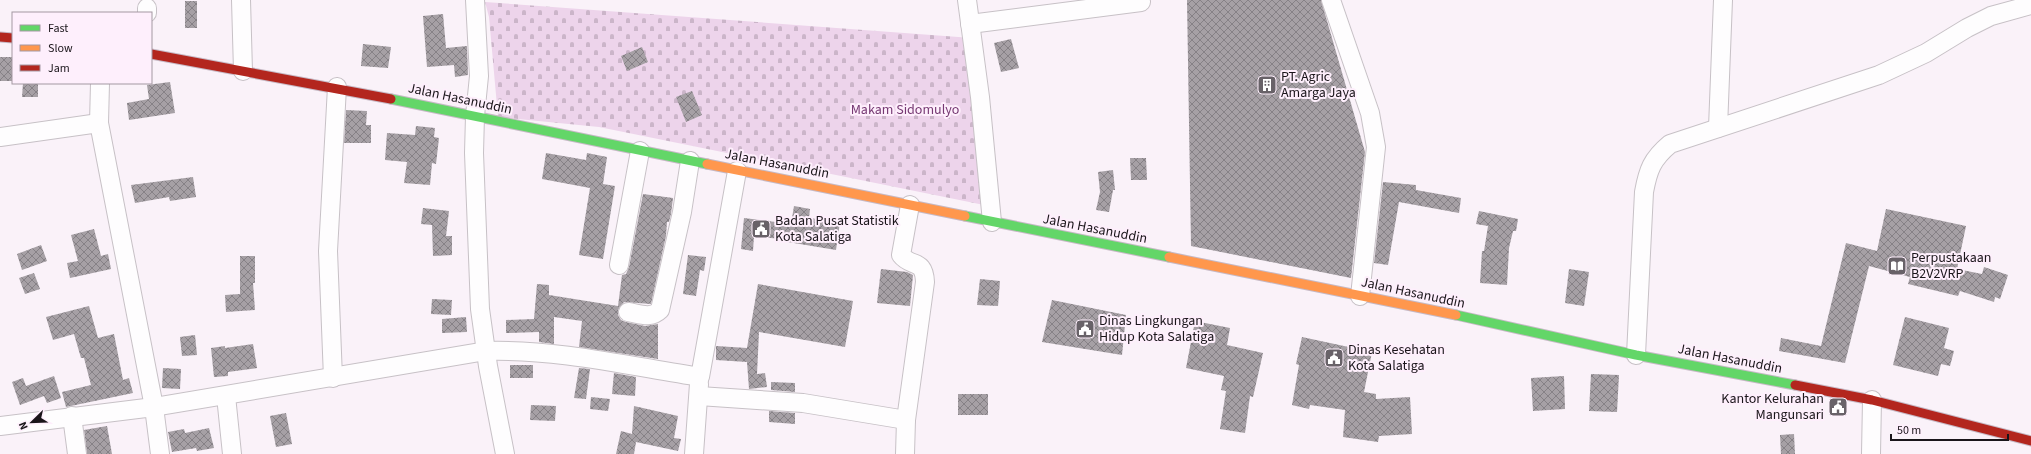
<svg xmlns="http://www.w3.org/2000/svg" width="2031" height="454" font-family="'Source Sans 3',sans-serif">
<style>
.cemetery{fill:url(#cemetery-stones)}
.building{fill:url(#building-cross-hatch)}
.lines{fill:none;stroke-linecap:round;stroke-linejoin:round}
.street-casing{stroke:#c7c1c6;stroke-width:20}
.fast-casing{stroke:#c6b9c5;stroke-width:11}
.slow-casing{stroke:#c6b9c5;stroke-width:11}
.jam-casing{stroke:#c6b9c5;stroke-width:11}
.street{stroke:#fefdfe;stroke-width:18}
.fast{stroke:#63d668;stroke-width:9}
.slow{stroke:#ff974d;stroke-width:9}
.jam{stroke:#b3261e;stroke-width:9}
.labels{text-anchor:middle;dominant-baseline:central;stroke-width:4;stroke-linejoin:round;paint-order:stroke}
.poi-label{font-size:14px;fill:#1a151a;stroke:#feeffc;text-anchor:start}
.street-label{font-size:14px;fill:#1a151a;stroke:#feeffc}
.park-label{font-size:14px;fill:#763973;stroke:#feeffc}
</style>
<defs>
<pattern id="cemetery-stones" width="16" height="16" patternUnits="userSpaceOnUse"><rect width="16" height="16" fill="#edd4eb"/><path d="M2 7V4a2 2 0 0 1 4 0v3zM10 15v-3a2 2 0 0 1 4 0v3z" fill="#cbb5c9"/></pattern>
<pattern id="building-cross-hatch" width="8" height="8" patternUnits="userSpaceOnUse"><rect width="8" height="8" fill="#a6a0a5"/><path d="M0 0l8 8M0 8l8-8" fill="none" stroke="#868186"/></pattern>
</defs>
<rect width="100%" height="100%" fill="#faf2f9"/>
<path class="cemetery" d="M485 2 972 38 989 206 599 127 498 117 489 17Z"/>
<g class="building">
<path d="M1187 0H1321L1365 152 1351 278 1191 246Z"/>
<rect x="185" y="1" width="12" height="27"/>
<path d="M443 14 446 48 467 46 468 75 455 77 454 65 427 67 423 16Z"/>
<path d="M1011 39 1019 68 1001 72 994 43Z"/>
<path d="M363 44 391 47 388 68 361 66Z"/>
<path d="M642 47 648 62 627 71 621 56Z"/>
<rect x="0" y="57" width="13" height="24"/>
<path d="M170 82 175 113 129 120 127 103 149 99 147 85Z"/>
<path d="M23 83H38V97H22Z"/>
<path d="M692 91 702 115 686 122 676 97Z"/>
<path d="M346 110 367 111 366 125H371V143H344Z"/>
<path d="M416 126 435 128 434 137 439 138 436 164 432 163 430 185 404 183 407 162 385 160 387 133 415 135Z"/>
<path d="M546 153 586 160 587 153 607 157 603 184 615 186 603 259 579 255 590 188 542 179Z"/>
<path d="M1130 158H1146L1147 180H1131Z"/>
<path d="M1113 170 1115 190H1113L1109 212 1096 210 1100 192 1098 172Z"/>
<path d="M193 177 196 197 170 201 169 197 135 203 131 185Z"/>
<path d="M1383 182 1416 185V190L1461 198 1459 213 1399 202 1388 265 1374 263Z"/>
<path d="M643 194 673 198 671 214 669 222H667L666 236 651 304 624 302 618 310V315L621 320 626 322 645 326 658 324V359L579 347 582 321 554 317V344L539 342V332L506 333V320L534 319 537 284 549 285V295L618 306 622 275 626 274 629 267Z"/>
<path d="M794 206 810 209 809 218 840 222 836 250 788 242 789 240 754 236 753 251 741 249 744 218 791 224Z"/>
<path d="M423 208 449 211 446 236H452V255L433 256 432 225 421 224Z"/>
<path d="M1886 209 1966 226 1957 269 1982 274 1984 267 2008 275 2000 299 1995 297 1994 302 1960 291 1958 296 1908 284 1910 277 1869 266 1845 363 1779 351 1781 338 1821 346 1846 243 1877 251Z"/>
<path d="M1479 211 1518 219 1516 231H1513L1509 248 1507 285 1480 283 1482 251H1484L1488 226 1476 224Z"/>
<path d="M94 229 101 256 108 254 111 269 70 278 67 263 78 261 71 235Z"/>
<path d="M41 245 47 261 22 270 17 254Z"/>
<path d="M688 255 706 257 704 271 700 270 696 296 683 294Z"/>
<path d="M240 256H255V283H253L255 310 226 312 225 295 240 294Z"/>
<path d="M881 269 907 272 913 275 910 306 877 303Z"/>
<path d="M1569 269 1589 272 1584 306 1565 303Z"/>
<path d="M34 273 40 289 25 294 19 278Z"/>
<path d="M980 279 1000 281 998 306 977 305Z"/>
<path d="M758 284 853 301 845 347 759 332 757 374 765 373 767 387 749 389 747 362 716 360V346L747 348Z"/>
<path d="M432 299 452 300 451 315 431 314Z"/>
<path d="M1052 300 1126 315 1122 355 1042 342Z"/>
<path d="M89 306 98 338 114 334 123 380 129 378 133 393 66 407 62 392 91 385 84 358H81L74 334 53 340 46 317Z"/>
<path d="M466 317 467 332 442 333V319Z"/>
<path d="M1905 317 1949 328 1944 348 1954 351 1950 366 1941 364 1938 376 1893 365Z"/>
<path d="M1195 321 1230 328 1227 345 1263 353 1253 397 1250 396 1245 433 1220 429 1226 391 1221 390 1224 376 1186 368Z"/>
<path d="M195 335 197 355 182 356 180 337Z"/>
<path d="M1302 337 1372 352 1364 392 1376 394V399L1410 397 1412 434 1379 436 1378 442 1343 437 1345 410 1310 405 1309 409 1292 405 1299 365 1296 364Z"/>
<path d="M253 344 257 368 228 372V376L214 377 211 348 225 346V348Z"/>
<rect x="510" y="365" width="23" height="13"/>
<path d="M163 368 181 369 180 389 162 388Z"/>
<path d="M579 368 590 369 586 399 574 398Z"/>
<path d="M614 373 636 377 635 396 612 394Z"/>
<path d="M1591 374 1619 375 1617 412 1589 411Z"/>
<path d="M54 376 61 398 47 403 44 396 20 405 12 382 23 378 26 386Z"/>
<path d="M1564 376 1565 409 1533 411 1531 378Z"/>
<path d="M771 382 795 383V392L771 390Z"/>
<rect x="958" y="394" width="30" height="21"/>
<path d="M591 397 610 399 608 411 590 409Z"/>
<path d="M531 405 556 406 555 421 530 420Z"/>
<path d="M634 406 678 416 674 438 681 439 678 451 636 442 634 454H616L621 431 632 434Z"/>
<path d="M769 411 795 413V424L769 422Z"/>
<path d="M286 413 292 444 276 447 270 416Z"/>
<path d="M107 426 112 454H87L84 430Z"/>
<path d="M209 428 214 448 197 451 196 448 172 452 168 432 184 429 185 433Z"/>
<path d="M1794 434 1795 454H1781L1780 435Z"/>
</g>
<g class="lines">
<g class="street-casing">
<g id="street">
<path d="M241 0 243 71"/>
<path d="M475 0 479 76 475 116 474 153 480 309 488 366 505 454"/>
<path d="M967 0 980 97 992 222"/>
<path d="M1331 0 1370 113 1376 147 1360 296"/>
<path d="M147 8V13"/>
<path d="M970 24 1141 2"/>
<path d="M99 123 100 83"/>
<path d="M1718 128 1723 0"/>
<path d="M0 137 99 123 154 407 486 351C558 349 629 366 700 377L737 171"/>
<path d="M619 265 640 151"/>
<path d="M628 312C640 314 651 319 660 310L682 212 690 161"/>
<path d="M1636 355 1644 192C1648 170 1652 159 1670 144L1879 75 1926 53 1967 28 1991 16 2031 5"/>
<path d="M333 378 328 251 337 87"/>
<path d="M226 396 232 454"/>
<path d="M699 396 803 403 906 420"/>
<path d="M72 416 77 454"/>
<path d="M0 426 154 407 160 454"/>
<path d="M694 454 699 384"/>
<path d="M905 454 906 420 925 282C924 258 911 268 901 255L910 205"/>
<path d="M1871 454 1872 400"/>
</g>
</g>
<g class="fast-casing">
<g id="fast">
<path d="M391 99 707 164"/>
<path d="M965 216 1169 257"/>
<path d="M1456 315 1636 355 1795 385"/>
</g>
</g>
<g class="slow-casing">
<g id="slow">
<path d="M707 164 965 216"/>
<path d="M1169 257 1456 315"/>
</g>
</g>
<g class="jam-casing">
<g id="jam">
<path d="M0 37 13 38"/>
<path d="M151 54 391 99"/>
<path d="M1795 385 1872 400 2031 441"/>
</g>
</g>
<use href="#street" class="street"/>
<use href="#fast" class="fast"/>
<use href="#slow" class="slow"/>
<use href="#jam" class="jam"/>
</g>
<defs>
<g id="building-square" transform="scale(1)"><rect x="-9" y="-9" width="18" height="18" rx="4" fill="#686268" stroke="#feeffc"/><path d="M-4-6H4V6H1V3H-1V6H-4ZM-2.5-4.3h1.7v1.8h-1.7ZM.8-4.3h1.7v1.8H.8ZM-2.5-1h1.7V.8h-1.7ZM.8-1h1.7V.8H.8Z" fill="#fff"/></g>
<g id="civic-square" transform="scale(1)"><rect x="-9" y="-9" width="18" height="18" rx="4" fill="#686268" stroke="#feeffc"/><path d="M-.6-6.5H3V-4.5H.6V-3L4-1V1h2V6H-6V1h2V-1L-.6-3ZM-1.2 2.5V6h2.4V2.5Z" fill="#fff"/></g>
<g id="library-square" transform="scale(1)"><rect x="-9" y="-9" width="18" height="18" rx="4" fill="#686268" stroke="#feeffc"/><path d="M-6-4Q-3-5.5-.7-3.5V5Q-3 3-6 4ZM6-4Q3-5.5 .7-3.5V5Q3 3 6 4Z" fill="#fff"/></g>
</defs>
<g fill-rule="evenodd">
<use href="#building-square" x="1267" y="85"/>
<use href="#civic-square" x="761" y="229"/>
<use href="#library-square" x="1897" y="266"/>
<use href="#civic-square" x="1085" y="329"/>
<use href="#civic-square" x="1334" y="358"/>
<use href="#civic-square" x="1838" y="407"/>
</g>
<g class="labels">
<g class="poi-label">
<text x="1281" y="77">PT. Agric<tspan x="1281" dy="16">Amarga Jaya</tspan></text>
<text x="775" y="221">Badan Pusat Statistik<tspan x="775" dy="16">Kota Salatiga</tspan></text>
<text x="1911" y="258">Perpustakaan<tspan x="1911" dy="16">B2V2VRP</tspan></text>
<text x="1099" y="321">Dinas Lingkungan<tspan x="1099" dy="16">Hidup Kota Salatiga</tspan></text>
<text x="1348" y="350">Dinas Kesehatan<tspan x="1348" dy="16">Kota Salatiga</tspan></text>
<text x="1824" y="399" text-anchor="end">Kantor Kelurahan<tspan x="1824" dy="16">Mangunsari</tspan></text>
</g>
<g class="street-label">
<text transform="translate(460 99) rotate(12)">Jalan Hasanuddin</text>
<text transform="translate(777 164) rotate(11)">Jalan Hasanuddin</text>
<text transform="translate(1095 229) rotate(11)">Jalan Hasanuddin</text>
<text transform="translate(1413 293) rotate(12)">Jalan Hasanuddin</text>
<text transform="translate(1730 359) rotate(11)">Jalan Hasanuddin</text>
</g>
<g class="park-label">
<text x="905" y="110">Makam Sidomulyo</text>
</g>
</g>
<rect x="12" y="12" width="140" height="72" fill="#feeffc" stroke="#a398a2"/>
<rect x="20" y="25" width="20" height="6" fill="#63d668" stroke="#a398a2"/>
<text x="48" y="32" font-size="12" fill="#1a151a">Fast</text>
<rect x="20" y="45" width="20" height="6" fill="#ff974d" stroke="#a398a2"/>
<text x="48" y="52" font-size="12" fill="#1a151a">Slow</text>
<rect x="20" y="65" width="20" height="6" fill="#b3261e" stroke="#a398a2"/>
<text x="48" y="72" font-size="12" fill="#1a151a">Jam</text>
<g transform="translate(32 422) rotate(247)" stroke="#feeffc" stroke-width="3" paint-order="stroke">
<path d="M0-3L7 15L0 10L-7 15Z" fill="#1a151a"/>
<text y="-6" font-size="11" font-weight="bold" text-anchor="middle" fill="#1a151a">N</text>
</g>
<path d="M1891 434v6h117v-6" fill="none" stroke="#1a151a" stroke-width="2"/>
<text x="1897" y="434" font-size="12" fill="#1a151a" stroke="#feeffc" stroke-width="3" paint-order="stroke">50 m</text>
</svg>
